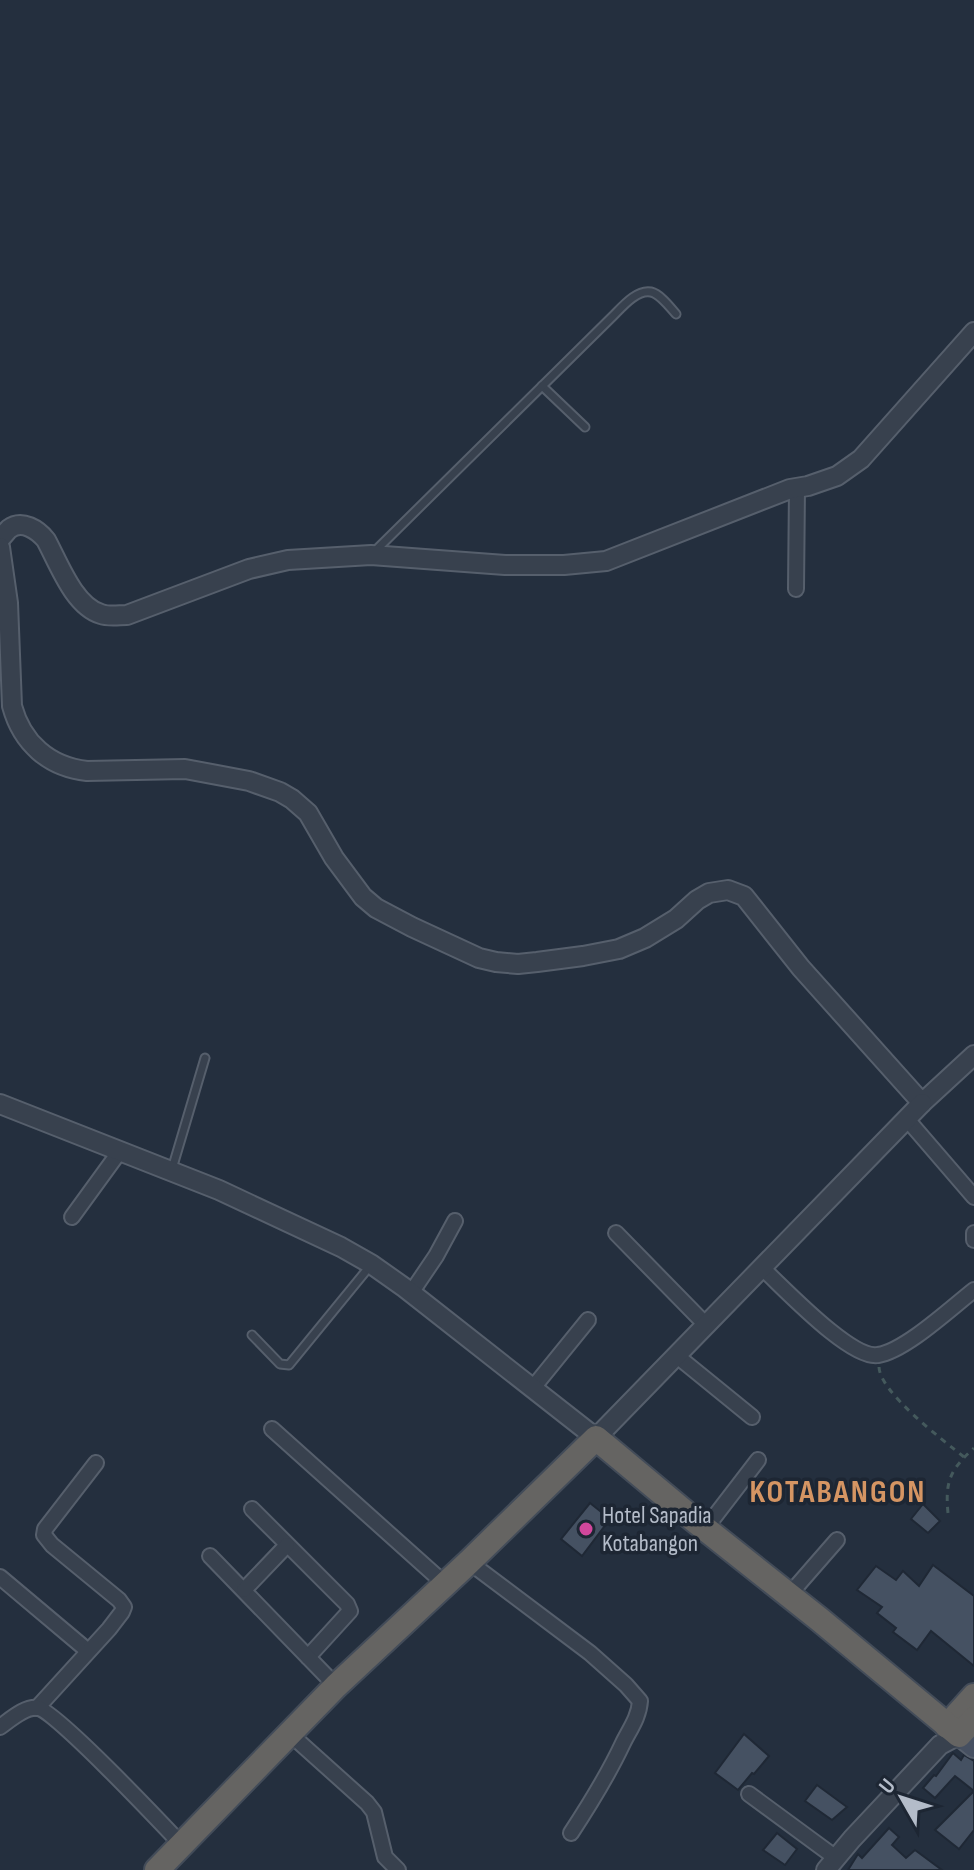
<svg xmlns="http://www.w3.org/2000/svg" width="974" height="1870" font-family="'Sofia Sans Condensed',sans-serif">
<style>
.building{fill:#455162;stroke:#1f2835;stroke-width:2}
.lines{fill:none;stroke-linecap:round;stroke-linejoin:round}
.service-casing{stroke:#565f6c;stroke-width:11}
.minor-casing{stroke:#565f6c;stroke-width:18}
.tertiary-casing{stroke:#565f6c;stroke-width:22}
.secondary-casing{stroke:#565f6c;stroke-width:24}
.trunk-casing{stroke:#434c59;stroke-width:28}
.path{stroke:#44595c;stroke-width:3;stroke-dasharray:6 6;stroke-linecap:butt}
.service{stroke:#38414e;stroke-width:7}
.minor{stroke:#38414e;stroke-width:14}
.tertiary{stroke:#38414e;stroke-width:18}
.secondary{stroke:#465061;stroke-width:20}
.trunk{stroke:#656462;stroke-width:24}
.hotel-dot{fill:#d1479c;stroke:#1d2633;stroke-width:3}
.labels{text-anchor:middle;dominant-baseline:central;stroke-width:7;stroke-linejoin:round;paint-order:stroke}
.poi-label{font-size:24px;fill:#b4bcc9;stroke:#1d2633;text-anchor:start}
.district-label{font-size:32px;font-weight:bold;letter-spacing:2px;fill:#d59563;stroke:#1d2633}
</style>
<rect width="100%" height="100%" fill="#242f3e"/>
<g class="building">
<path d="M590 1503 610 1519 582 1556 561 1539Z"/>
<path d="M923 1504 940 1521 928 1533 911 1519Z"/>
<path d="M933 1565 974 1596V1666L931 1631 917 1650 893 1632 896 1628 877 1613 882 1607 857 1590 876 1566 896 1580 903 1571 919 1586Z"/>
<path d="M744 1734 769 1756 754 1774 752 1773 738 1790 715 1773Z"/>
<path d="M953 1753 961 1760 964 1755 974 1761V1830L959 1849 935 1830 974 1791 955 1776 935 1798 923 1788 934 1775 936 1776Z"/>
<path d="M817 1785 847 1807 832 1820 805 1801Z"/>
<path d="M889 1828 899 1837 892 1845 906 1858 915 1850 942 1870H848L858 1854 862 1858Z"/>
<path d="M777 1833 797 1849 785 1865 763 1850Z"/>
</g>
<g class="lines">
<g class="service-casing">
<g id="service">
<path d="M542 386 585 427"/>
<path d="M373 553 613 316C622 307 637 289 651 292 660 294 670 307 676 314"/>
<path d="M172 1169 205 1058"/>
<path d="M252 1335 280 1364 289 1365 370 1266"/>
</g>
</g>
<g class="minor-casing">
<g id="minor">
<path d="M796 589 797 488"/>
<path d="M906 1118 974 1197"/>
<path d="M72 1217 120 1151"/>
<path d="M616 1233 706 1325"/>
<path d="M974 1233V1240"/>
<path d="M762 1268C783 1287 851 1360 878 1355 905 1351 951 1308 974 1290"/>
<path d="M411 1293 436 1256 455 1221"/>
<path d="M677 1356 752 1417"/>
<path d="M532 1389 588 1320"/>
<path d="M272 1429 445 1584"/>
<path d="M252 1509 347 1604 350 1611 308 1657"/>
<path d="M705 1529 758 1460"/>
<path d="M210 1556 336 1686"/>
<path d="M469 1562 590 1653 626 1685 640 1701C639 1717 630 1729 623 1743 608 1775 590 1804 571 1833"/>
<path d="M0 1577 88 1651"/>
<path d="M244 1590 287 1545"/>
<path d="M789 1595 837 1540"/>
<path d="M37 1708 109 1629 122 1612 124 1607 119 1600 52 1545 44 1535 45 1529 96 1463"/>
<path d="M0 1727C10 1720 25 1706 38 1708 54 1709 164 1826 182 1845"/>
<path d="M289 1733 367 1803 374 1812 385 1857 398 1870"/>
<path d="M749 1794 836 1858"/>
</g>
</g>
<g class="tertiary-casing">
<g id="tertiary">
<path d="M0 539C3 536 6 532 9 529 22 519 38 530 46 540 59 564 74 606 101 614 109 617 119 615 127 615L249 569 288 560 371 555 505 565H564L606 561 790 489 808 486 837 476 861 459 974 332"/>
<path d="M0 547 8 603 12 706C22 743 49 767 87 771L185 769 249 781 280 792 292 799 308 813 334 858 363 897 376 908 412 927 479 958 496 962 518 964 537 962 583 956 619 949 645 938 676 919 697 900 709 893 728 890 744 896 801 968 922 1103 974 1055"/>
<path d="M0 1104 219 1190 341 1247 371 1264 405 1288 596 1438 922 1103"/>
<path d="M826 1870 852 1839 940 1745 959 1735"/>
</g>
</g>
<g class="secondary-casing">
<path id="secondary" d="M959 1735 974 1747"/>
</g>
<g class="trunk-casing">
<g id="trunk">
<path d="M947 1726 974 1696"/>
<path d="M157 1870 336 1686 469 1562 596 1438 693 1519 819 1619 959 1735 974 1719"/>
</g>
</g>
<g class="path">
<path d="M879 1367C880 1393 943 1440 964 1457"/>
<path d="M948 1513C945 1481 950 1470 974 1448"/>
</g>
<use href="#service" class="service"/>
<use href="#minor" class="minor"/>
<use href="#tertiary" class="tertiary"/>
<use href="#secondary" class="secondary"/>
<use href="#trunk" class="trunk"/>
</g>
<circle class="hotel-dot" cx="586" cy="1529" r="8"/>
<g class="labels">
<g class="poi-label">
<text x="602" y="1515">Hotel Sapadia<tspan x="602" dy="28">Kotabangon</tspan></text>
</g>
<g class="district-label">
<text x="838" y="1492">KOTABANGON</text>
</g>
</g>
<g transform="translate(902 1798) rotate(309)" stroke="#1d2633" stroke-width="6" paint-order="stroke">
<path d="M0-6L14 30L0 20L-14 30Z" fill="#b4bcc9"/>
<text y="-12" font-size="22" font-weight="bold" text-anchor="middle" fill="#b4bcc9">U</text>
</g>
</svg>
